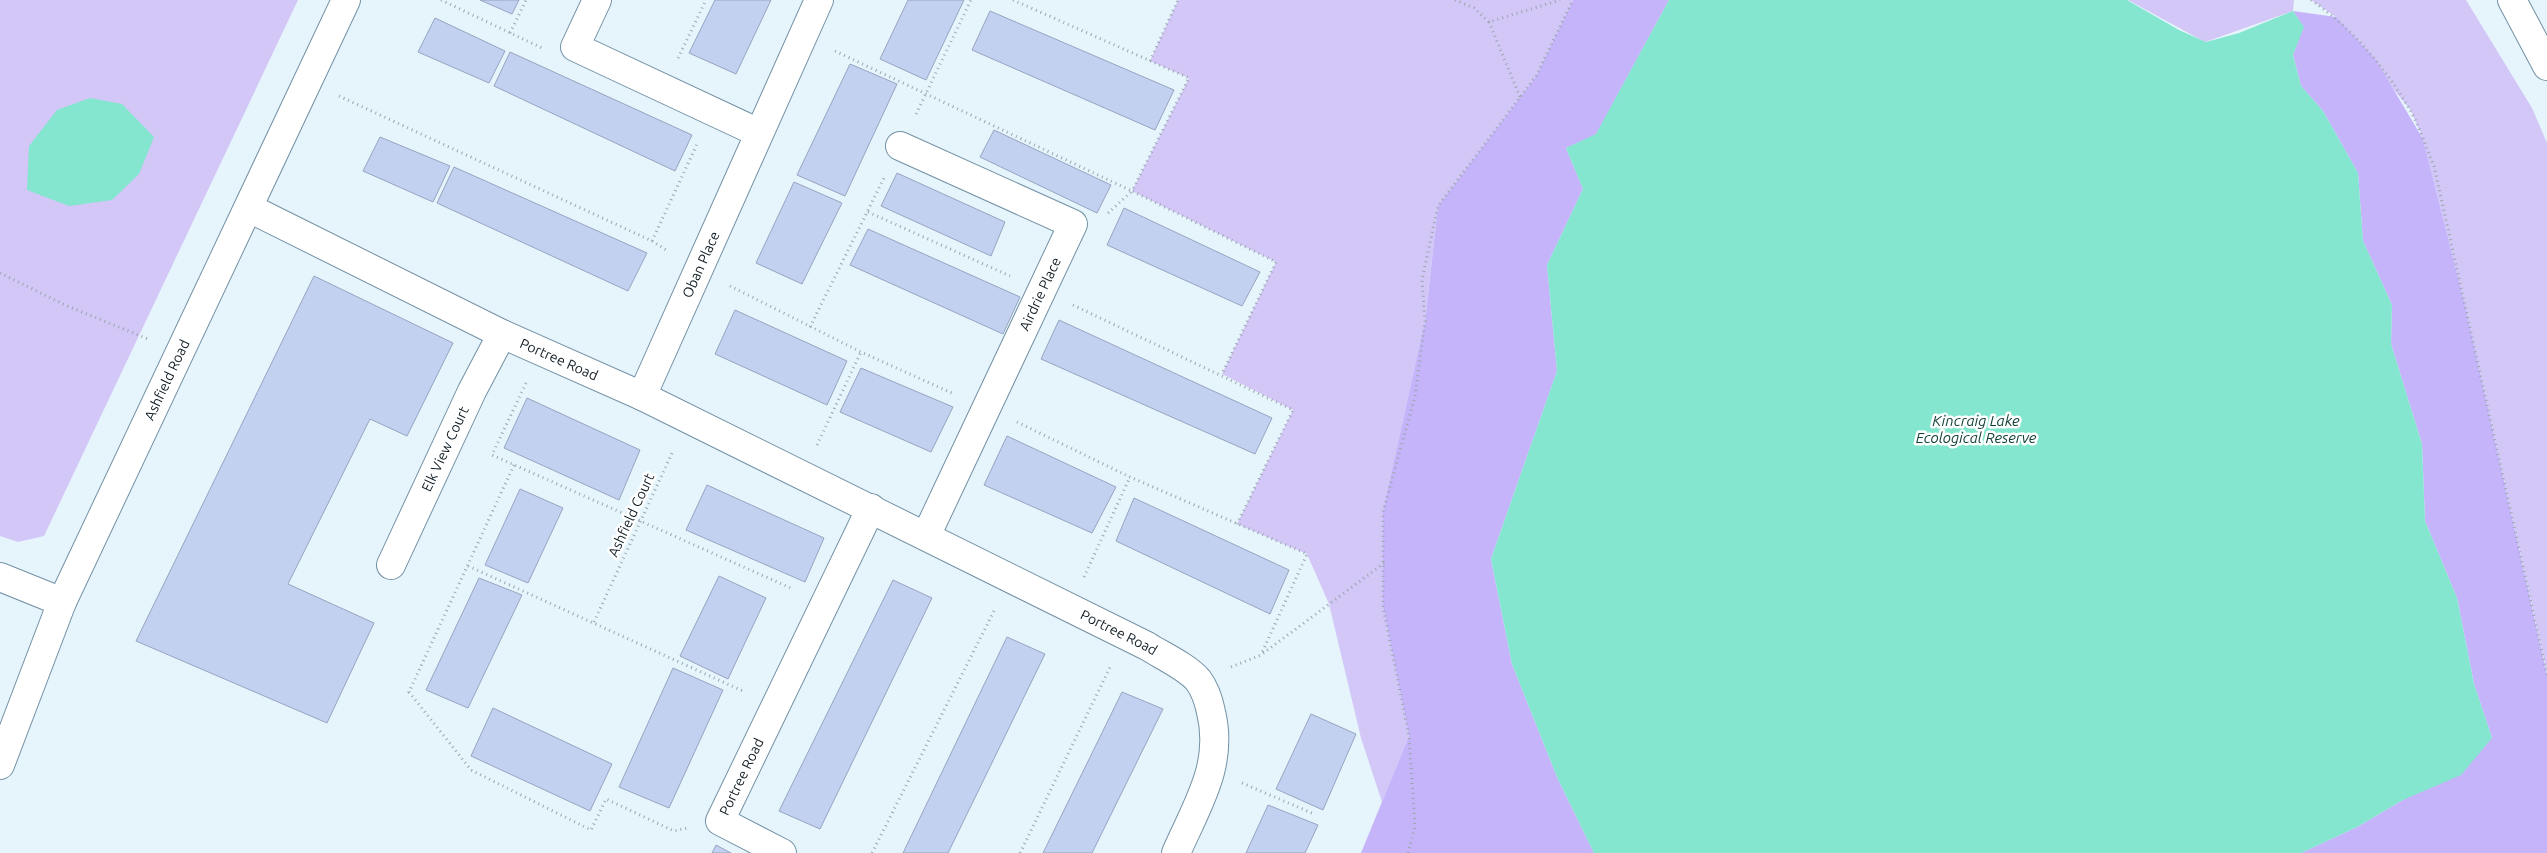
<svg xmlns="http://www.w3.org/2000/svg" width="2547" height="853" font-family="Ubuntu,sans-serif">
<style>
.green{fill:#d2c7f6}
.forest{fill:#c5b4fa}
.water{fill:#84e6cf}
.building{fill:#c2d1f0;stroke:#96a4c1}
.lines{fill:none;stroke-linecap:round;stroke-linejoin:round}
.minor-casing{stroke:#7292a5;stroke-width:30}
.path{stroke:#99a6ae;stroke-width:3;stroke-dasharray:1 4;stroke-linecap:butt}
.minor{stroke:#fff;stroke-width:28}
.labels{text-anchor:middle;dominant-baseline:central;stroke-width:5;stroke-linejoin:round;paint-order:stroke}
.street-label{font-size:14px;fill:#101c24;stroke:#fff}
.water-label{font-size:15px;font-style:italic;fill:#164339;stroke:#fff}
</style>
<rect width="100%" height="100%" fill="#e6f4fc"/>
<g class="green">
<path d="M0 0H298L44 536 18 542 0 536Z"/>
<path d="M1178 0H1573L1536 76 1438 206 1425 321 1383 607 1409 736 1382 802 1361 738 1329 604 1307 554 1237 524 1293 410 1222 374 1276 262 1132 191 1189 78 1150 61Z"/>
<path d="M2128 0H2294L2293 11 2205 42Z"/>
<path d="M2311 0H2466L2532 108 2547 143V673L2466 309 2423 139 2411 111 2336 17Z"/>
</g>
<g class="forest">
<path d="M1573 0H1669L1596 135 1566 148 1583 189 1547 265 1557 371 1491 559 1512 664 1557 777 1594 853H1361L1409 736 1383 607V512L1425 322 1438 206 1536 76Z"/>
<path d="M2293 11 2336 17 2376 60 2423 139 2466 309 2547 675V853H2301L2357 827 2403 800 2492 738 2474 684 2457 598 2425 521 2422 444 2391 344 2392 305 2363 241 2358 173 2323 111 2301 86 2293 55 2303 27Z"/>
</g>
<g class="water">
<path d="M1669 0H2127L2179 30 2206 42 2239 33 2293 11 2304 27 2293 55 2301 86 2323 111 2358 173 2363 241 2392 305 2391 344 2422 444 2425 521 2457 598 2474 684 2492 738 2461 775 2403 800 2357 827 2301 853H1594L1557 777 1512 664 1491 559 1557 371 1547 265 1583 189 1566 148 1596 134Z"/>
<path d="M90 98 122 104 154 137 139 174 112 200 69 206 27 190 29 146 57 110Z"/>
</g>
<g class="building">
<path d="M480 0H519L512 14Z"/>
<path d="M715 0H771L736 74 689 53Z"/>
<path d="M908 0H964L926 80 880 59Z"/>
<path d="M990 11 1174 90 1155 130 972 50Z"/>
<path d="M435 18 505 51 489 83 418 52Z"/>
<path d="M510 52 692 135 675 171 494 86Z"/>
<path d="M850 64 897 84 845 196 797 175Z"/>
<path d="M994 130 1111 185 1097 213 980 157Z"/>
<path d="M380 137 450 166 433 202 363 171Z"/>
<path d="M454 167 647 253 628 291 437 203Z"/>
<path d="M897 173 1005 222 991 256 881 206Z"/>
<path d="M794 182 842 203 802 284 756 263Z"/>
<path d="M1124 208 1260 272 1242 306 1107 245Z"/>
<path d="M868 229 1020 297 1003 334 850 265Z"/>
<path d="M314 276 453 343 407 436 370 419 288 584 374 623 327 723 136 641Z"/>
<path d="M735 310 847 361 827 405 715 354Z"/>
<path d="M1059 320 1272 418 1255 454 1041 359Z"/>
<path d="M861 368 953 407 931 452 840 412Z"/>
<path d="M527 398 640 450 619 500 504 448Z"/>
<path d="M1007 436 1116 487 1092 533 984 485Z"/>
<path d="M707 485 824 538 805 582 686 530Z"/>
<path d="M520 489 563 508 528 583 485 565Z"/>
<path d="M1134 498 1289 570 1270 614 1116 541Z"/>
<path d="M719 576 766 598 728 679 680 656Z"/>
<path d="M479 578 522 595 468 708 426 690Z"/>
<path d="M893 580 932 598 820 829 779 811Z"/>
<path d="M1007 637 1045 654 948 853H903Z"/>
<path d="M673 668 723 690 669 808 619 787Z"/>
<path d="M1122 692 1163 709 1092 853H1043Z"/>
<path d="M493 708 612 764 590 811 471 756Z"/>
<path d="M1311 714 1356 734 1323 810 1276 789Z"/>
<path d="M1268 805 1318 825 1305 853H1246Z"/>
<path d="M716 845 731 853H712Z"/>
</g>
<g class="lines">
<g class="minor-casing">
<g id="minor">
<path d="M597 0 575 47 759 133"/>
<path d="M2512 0 2547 66"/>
<path d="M900 146 1073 224 926 536"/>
<path id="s1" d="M249 208 502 334 642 396 1147 646C1161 655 1187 667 1198 680 1204 688 1209 702 1211 712 1224 765 1197 805 1176 853"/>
<path id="s2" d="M642 396 819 0"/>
<path id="s3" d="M391 565 472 391 502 334"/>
<path d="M0 577 62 602"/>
<path id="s4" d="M0 765 62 602 346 0"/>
<path id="s5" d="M782 853 720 821 871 508"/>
</g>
</g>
<g class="path">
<path d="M441 0 542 48"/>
<path d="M1013 0 1189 78 1132 191 1276 262 1222 374"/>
<path d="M1455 0 1474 8 1489 22 1560 0"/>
<path d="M2311 0C2352 28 2385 67 2410 110 2420 127 2426 148 2434 166L2547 675"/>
<path d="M1489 22 1520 97"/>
<path d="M510 33 526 0"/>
<path d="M835 51 1132 191 1106 215"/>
<path d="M678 58 706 0"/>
<path d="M1150 61 1178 0"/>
<path d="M339 96 652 241 698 142"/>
<path d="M916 114 971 0"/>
<path d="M868 212 1010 276"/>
<path d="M652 241 668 251"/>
<path d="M0 273 65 305 148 339"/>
<path d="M730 286 861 352 954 394"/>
<path d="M1073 305 1293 410 1237 524"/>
<path d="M810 327 885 176"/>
<path d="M526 383 492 455 793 589"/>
<path d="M1017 422 1130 477 1307 554 1261 655"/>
<path d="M817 445 861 352"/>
<path d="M514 465 409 692 471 770 591 830 606 799 674 831 687 828"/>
<path d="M468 566 745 692"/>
<path d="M1084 577 1130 477"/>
<path d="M594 622 673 451"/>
<path d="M1231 667 1261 655 1384 563"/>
<path d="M1242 783 1314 814"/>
<path d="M872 853 995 609"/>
<path d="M1020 853 1111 665"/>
<path d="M1408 853 1415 826 1409 736 1383 607V512L1415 396 1425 321 1422 280 1438 206 1536 76 1573 0"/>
</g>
<use href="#minor" class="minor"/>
</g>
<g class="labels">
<g class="street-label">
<text stroke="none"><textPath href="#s2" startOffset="144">Oban Place</textPath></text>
<text transform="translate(1040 294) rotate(-65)">Airdrie Place</text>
<text stroke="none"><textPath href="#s1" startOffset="345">Portree Road</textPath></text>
<text stroke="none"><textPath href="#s4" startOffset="420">Ashfield Road</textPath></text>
<text stroke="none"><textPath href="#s3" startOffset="128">Elk View Court</textPath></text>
<text transform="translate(631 515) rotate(-65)">Ashfield Court</text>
<text stroke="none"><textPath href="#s1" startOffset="968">Portree Road</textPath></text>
<text stroke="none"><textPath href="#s5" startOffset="119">Portree Road</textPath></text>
</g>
<g class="water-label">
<text x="1976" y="420">Kincraig Lake<tspan x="1976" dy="17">Ecological Reserve</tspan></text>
</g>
</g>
</svg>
